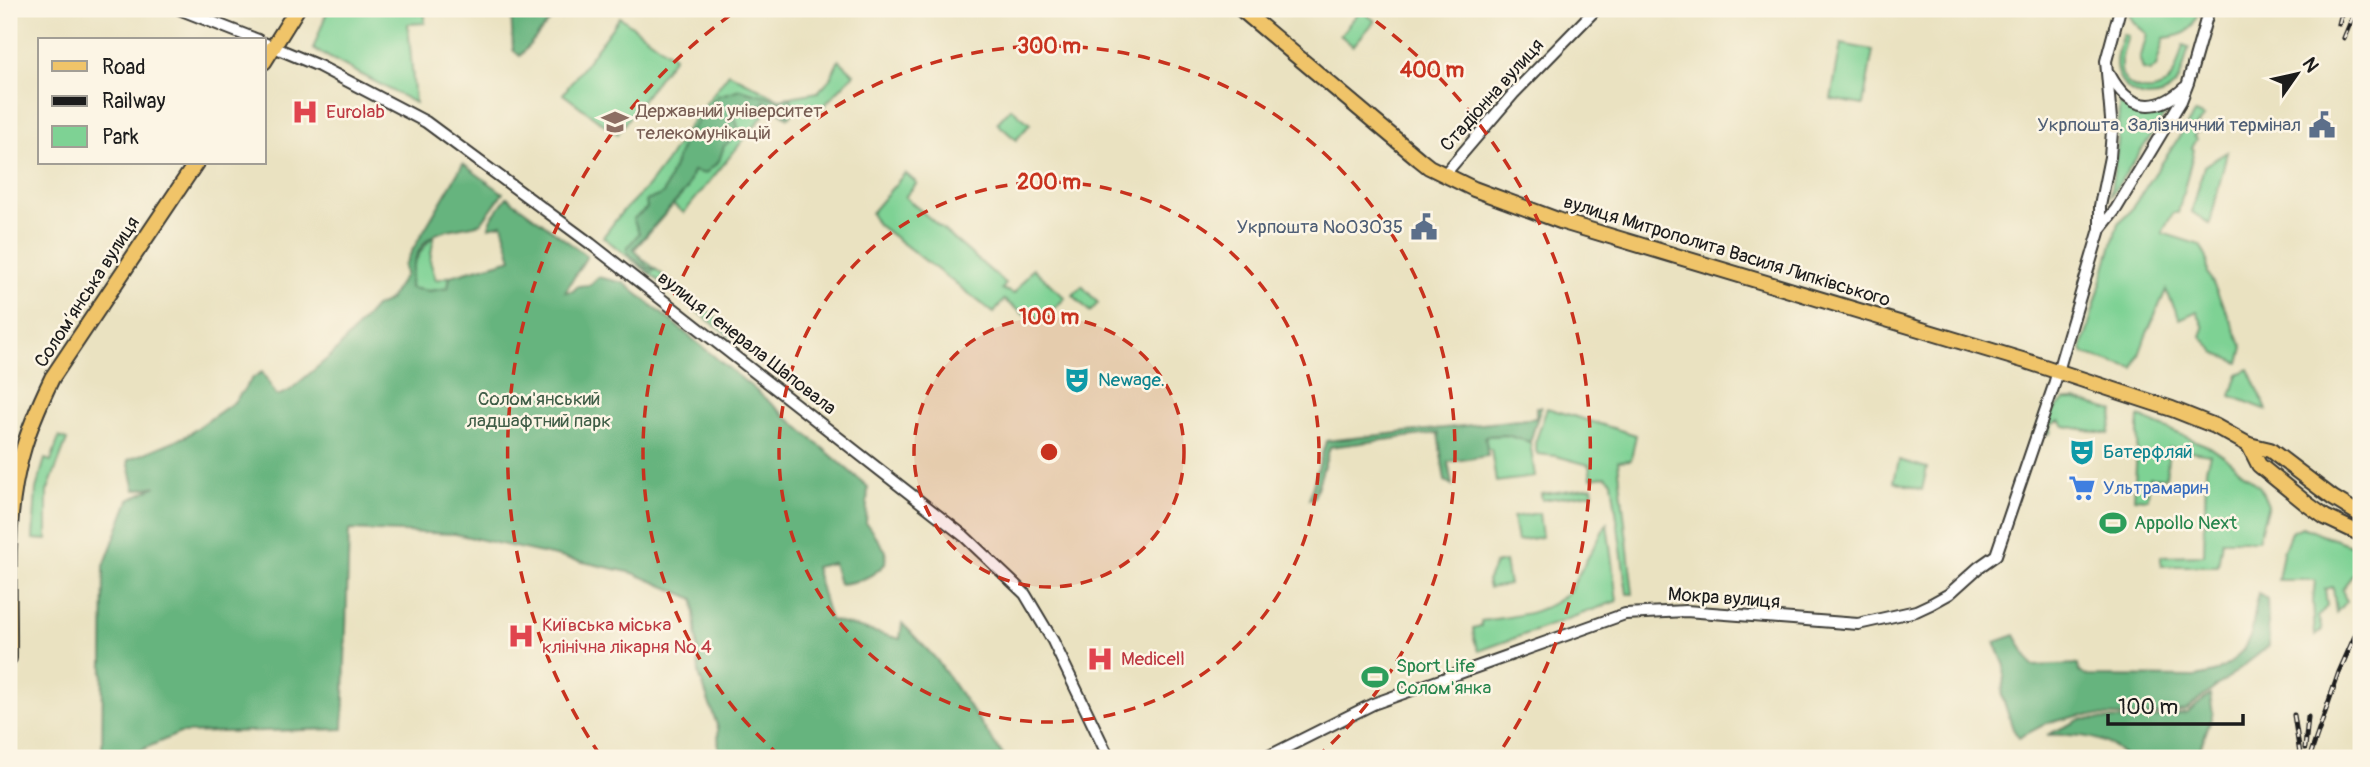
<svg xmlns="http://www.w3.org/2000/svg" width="2370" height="767" font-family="Pangolin,sans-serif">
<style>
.green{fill:#7ed294;stroke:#4d7758;stroke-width:2}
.forest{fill:#66b47e;stroke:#41684d;stroke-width:2}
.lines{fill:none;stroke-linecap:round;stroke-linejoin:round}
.minor-casing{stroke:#3b3a35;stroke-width:14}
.major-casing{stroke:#3b3a35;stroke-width:18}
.minor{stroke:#fff;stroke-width:10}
.major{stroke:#f0c469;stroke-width:14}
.rail-casing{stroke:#1c1c1c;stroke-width:5}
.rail{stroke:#fcf5e5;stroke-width:2.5;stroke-dasharray:8;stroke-linecap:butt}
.ring{fill:none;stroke:#c8321e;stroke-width:3.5;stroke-dasharray:12 9}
.labels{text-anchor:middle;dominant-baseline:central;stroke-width:5;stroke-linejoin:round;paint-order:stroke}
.street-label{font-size:19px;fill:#1c1c1c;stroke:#fcf5e5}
.education-label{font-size:19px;fill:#785e54;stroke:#fcf5e5;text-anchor:start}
.health-label{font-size:19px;fill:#be3a42;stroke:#fcf5e5;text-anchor:start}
.service-label{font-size:19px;fill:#4e5e75;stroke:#fcf5e5;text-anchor:end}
.culture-label{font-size:19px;fill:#0d838f;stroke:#fcf5e5;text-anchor:start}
.park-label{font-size:19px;fill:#3e5c46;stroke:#fcf5e5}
.shop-label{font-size:19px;fill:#366cbe;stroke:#fcf5e5;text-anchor:start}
.leisure-label{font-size:19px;fill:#27864d;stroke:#fcf5e5;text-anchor:start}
.centre{fill:#c8321e;stroke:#fcf5e5;stroke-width:3.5}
.ring-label{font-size:21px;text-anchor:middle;font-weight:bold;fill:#c8321e;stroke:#fcf5e5;stroke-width:5;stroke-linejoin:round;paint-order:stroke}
</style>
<rect width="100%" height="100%" fill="#fcf5e5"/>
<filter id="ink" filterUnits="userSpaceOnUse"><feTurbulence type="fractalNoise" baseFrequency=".0143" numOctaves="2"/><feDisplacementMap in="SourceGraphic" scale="14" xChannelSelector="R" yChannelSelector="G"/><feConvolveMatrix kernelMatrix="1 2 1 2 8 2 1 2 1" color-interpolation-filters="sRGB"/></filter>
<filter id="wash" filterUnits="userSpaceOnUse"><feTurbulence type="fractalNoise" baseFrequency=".00686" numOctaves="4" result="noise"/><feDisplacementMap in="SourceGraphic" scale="28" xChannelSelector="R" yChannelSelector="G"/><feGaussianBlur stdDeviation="1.57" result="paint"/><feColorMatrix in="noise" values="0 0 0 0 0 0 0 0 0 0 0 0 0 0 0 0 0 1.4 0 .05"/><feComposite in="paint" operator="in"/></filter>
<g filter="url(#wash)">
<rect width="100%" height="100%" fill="#eae2c1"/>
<g class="green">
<path d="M328 9H425V23L408 24 415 103 313 49Z"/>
<path d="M2129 9H2199C2192 32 2188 35 2164 38L2156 67 2150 72 2143 70 2140 60 2147 34C2139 27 2128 20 2129 9Z"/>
<path d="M1361 10 1375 21 1353 46 1340 35Z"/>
<path d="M620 17 674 57 617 134 563 94Z"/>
<path d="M2123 34 2128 36C2125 46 2120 58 2121 69 2123 92 2156 97 2169 81 2177 72 2179 57 2183 45L2189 47C2185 58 2184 73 2177 83 2160 106 2124 99 2117 72 2114 59 2119 46 2123 34Z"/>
<path d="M1841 44 1873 50 1863 105 1831 99Z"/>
<path d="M839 60 854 74 817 113 804 103 788 118 771 106 684 213 673 205 633 251 738 335 734 338 730 337 603 237 622 212 647 187 666 162 691 123 729 73 779 99 818 92 830 79Z"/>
<path d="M2119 102C2132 116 2148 117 2167 112L2110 197 2118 142Z"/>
<path d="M1011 108 1030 124 1016 140 997 123Z"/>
<path d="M2195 113 2204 117 2196 126 2200 129 2199 132H2196L2194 136 2197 139 2192 148 2194 150 2178 213H2173L2162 233 2200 245 2207 258 2208 273 2243 347 2239 363 2217 354 2201 336 2204 328 2197 311 2180 319 2166 290 2147 333 2134 369 2084 354 2082 349 2118 223 2128 214Z"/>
<path d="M2227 152 2210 224 2192 212 2204 166Z"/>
<path d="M905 173 917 183 905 197 1006 284 1002 289 1014 294 1033 268 1065 298 1038 325 1004 300 994 313 876 223 871 213Z"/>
<path d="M434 235 430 261 436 280 450 276 449 288 429 291 409 289C411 264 418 253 434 235Z"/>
<path d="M1082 286 1098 303 1090 312 1073 295Z"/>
<path d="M2249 369 2267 410 2231 396 2238 374Z"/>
<path d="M2065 400H2075L2114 411 2109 434 2065 426 2060 421 2052 424 2050 434 2043 433 2052 412Z"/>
<path d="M1547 408 1636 435 1631 460 1618 461 1633 594H1627L1612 481 1605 476 1591 478 1589 465 1556 456 1537 454 1535 443Z"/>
<path d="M2139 417 2210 447 2225 457 2260 487 2268 505 2258 540H2222L2218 566H2161V556L2204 555 2206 469 2210 454 2169 448 2166 478 2149 477 2148 499 2134 498Z"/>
<path d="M1506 435 1530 442 1535 477 1496 482 1491 449H1487L1485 436Z"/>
<path d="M59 437 67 440 47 492V540L33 539 36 489 45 459 51 461Z"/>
<path d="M1899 460 1927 468 1922 490 1894 481Z"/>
<path d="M1592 487 1593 493 1542 500 1541 494Z"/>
<path d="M1539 513 1542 537 1517 541 1513 517Z"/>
<path d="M1607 523 1617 601 1479 651 1474 639 1473 628 1481 626V621C1513 616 1547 615 1570 590Z"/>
<path d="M2302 527 2361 549V568L2357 569 2342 589 2346 601 2336 613 2333 587 2325 589 2327 606 2318 617 2322 630 2315 636 2313 602 2315 580H2278L2283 552 2291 532Z"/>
<path d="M1505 562 1509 585 1489 588 1487 581 1495 564Z"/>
</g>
<g class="forest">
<path d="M511 9H560L520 56 513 50Z"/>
<path d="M740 89C754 94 770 95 782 102L784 99 791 98 794 109 786 116 764 101C761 108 758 111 750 112L748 106 739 103 738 110 734 113 738 127 735 137 724 146 719 161 705 174 693 171 687 189 634 248 647 267 655 270 650 273 627 252V248L639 233 633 219 647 208 646 201 663 194 685 138 717 96Z"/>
<path d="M463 164 503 193 481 223C467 227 450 228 436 234 417 243 410 270 410 288L429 291 448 288 450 276 512 259 502 224 489 227 492 217 507 197 587 256 565 292 573 291 578 286 590 285 598 277 624 283 753 388 868 487 866 523 886 551 885 564C871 578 859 582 839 584L833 563 815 567 830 620 900 639 902 623 936 659 1005 758H719L718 728 699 674 694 599 633 573 455 534 349 530 343 729 180 733 123 758H102L104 566 129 500 156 486 135 490 128 460 186 436 234 402 253 378 262 372 277 396 289 391 334 353 375 307 388 301 405 275 404 266 412 251Z"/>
<path d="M1536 407H1541L1530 442 1506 435 1485 436 1488 456 1448 462 1452 485 1445 481 1438 433 1330 447 1314 498 1309 499 1326 441 1536 418Z"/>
<path d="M2258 593 2267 600 2269 646 2186 710 2141 717 2083 715 2047 723 2019 738 2013 729 2002 696 2005 666 1995 642 2015 635 2032 666 2078 664 2079 672 2088 676 2195 677 2214 673 2230 663 2243 650 2251 635Z"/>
<path d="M2210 695 2213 713 2200 749 2199 758H2126C2109 735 2073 734 2047 735L2081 719 2138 720 2187 713Z"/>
</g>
</g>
<g filter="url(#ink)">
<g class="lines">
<g class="minor-casing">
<g id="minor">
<path d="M179 9 258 40"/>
<path d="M264 43 319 66 426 122 591 244 964 536 1025 594 1053 641 1109 758"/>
<path d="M2110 75C2128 109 2155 115 2184 88"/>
<path d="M1444 175 1514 93 1596 9"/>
<path d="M2100 229V206L2110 157 2112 131 2106 61 2120 9"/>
<path d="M1265 758 1373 704 1625 614 1686 611 1858 624 1916 611 1931 604 1949 594 1979 567 1996 555 2053 388 2100 229 2116 209 2181 101 2188 83 2209 9"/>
</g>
</g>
<g class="major-casing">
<g id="major">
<path d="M1241 9 1419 159 1429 167 1474 189 1563 222 2029 362 2172 409 2215 426 2249 445 2270 450 2333 498 2361 515"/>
<path d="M264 62 297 9"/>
<path d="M2249 445 2259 465 2307 504 2325 517 2361 534"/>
<path d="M9 658C10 592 3 519 22 454 29 427 40 403 52 378L196 163"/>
</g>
</g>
<use href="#minor" class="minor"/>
<use href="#major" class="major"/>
<g class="rail-casing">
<g id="rail">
<path d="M2339 24 2343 9"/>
<path d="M2344 38 2356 9"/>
<path d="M2294 715 2300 754"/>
<path d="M2305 748 2308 717"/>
<path d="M2310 756 2339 672 2358 629"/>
<path d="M2356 758 2361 722"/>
</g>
</g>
<use href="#rail" class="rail"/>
</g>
</g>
<circle cx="1049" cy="452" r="135" fill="#c8321e" fill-opacity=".12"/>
<g class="ring">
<circle cx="1049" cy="452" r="135"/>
<circle cx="1049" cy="452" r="270"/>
<path d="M780 756A406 406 0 1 1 1318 756"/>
<path d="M600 755A541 541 0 0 1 739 9M1359 9A541 541 0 0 1 1498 755"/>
</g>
<defs>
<g id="hospital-bare" transform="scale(2.1)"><path d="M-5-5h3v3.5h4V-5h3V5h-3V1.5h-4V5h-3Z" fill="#e0444e" stroke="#fcf5e5" stroke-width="2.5" paint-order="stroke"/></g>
<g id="university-bare" transform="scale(2.1)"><path d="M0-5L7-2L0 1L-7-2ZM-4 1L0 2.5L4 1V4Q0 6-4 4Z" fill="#8d6e63" stroke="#fcf5e5" stroke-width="2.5" paint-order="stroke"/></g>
<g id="civic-bare" transform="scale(2.1)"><path d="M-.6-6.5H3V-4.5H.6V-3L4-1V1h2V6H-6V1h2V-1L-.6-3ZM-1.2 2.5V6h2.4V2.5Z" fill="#5c6f8a" stroke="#fcf5e5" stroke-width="2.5" paint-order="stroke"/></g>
<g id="theatre-bare" transform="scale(2.1)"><path d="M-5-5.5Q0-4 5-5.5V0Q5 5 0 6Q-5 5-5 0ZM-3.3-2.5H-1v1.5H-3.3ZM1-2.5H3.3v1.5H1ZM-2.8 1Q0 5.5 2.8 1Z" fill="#0f9aa8" stroke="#fcf5e5" stroke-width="2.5" paint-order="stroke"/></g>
<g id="supermarket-bare" transform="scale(2.1)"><path d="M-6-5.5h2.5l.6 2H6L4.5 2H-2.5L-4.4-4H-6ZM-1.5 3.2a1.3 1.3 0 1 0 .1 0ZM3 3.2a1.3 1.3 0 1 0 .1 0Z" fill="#3f7fe0" stroke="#fcf5e5" stroke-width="2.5" paint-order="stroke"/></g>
<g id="stadium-bare" transform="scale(2.1)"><path d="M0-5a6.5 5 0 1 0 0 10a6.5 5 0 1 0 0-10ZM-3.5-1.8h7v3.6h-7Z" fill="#2e9e5b" stroke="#fcf5e5" stroke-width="2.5" paint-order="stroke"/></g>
</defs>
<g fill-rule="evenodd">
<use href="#hospital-bare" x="305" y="112"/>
<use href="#university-bare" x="615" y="122"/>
<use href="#civic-bare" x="2322" y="125"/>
<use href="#civic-bare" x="1424" y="227"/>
<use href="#theatre-bare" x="1077" y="380"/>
<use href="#theatre-bare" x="2082" y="452"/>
<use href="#supermarket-bare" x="2082" y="488"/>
<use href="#stadium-bare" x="2113" y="523"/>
<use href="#hospital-bare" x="521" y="636"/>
<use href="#hospital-bare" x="1100" y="659"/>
<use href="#stadium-bare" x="1375" y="677"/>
</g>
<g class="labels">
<g class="street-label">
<text transform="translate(1492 95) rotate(-48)">Стадіонна вулиця</text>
<text transform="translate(1727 251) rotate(17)">вулиця Митрополита Василя Липківського</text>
<text transform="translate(87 292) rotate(-57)">Соломʼянська вулиця</text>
<text transform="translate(747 343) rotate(38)">вулиця Генерала Шаповала</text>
<text transform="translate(1724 598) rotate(4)">Мокра вулиця</text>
</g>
<g class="education-label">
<text x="636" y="111">Державний університет<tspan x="636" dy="22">телекомунікацій</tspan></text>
</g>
<g class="health-label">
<text x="326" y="112">Eurolab</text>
<text x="542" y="625">Київська міська<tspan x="542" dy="22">клінічна лікарня № 4</tspan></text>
<text x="1121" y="659">Medicell</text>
</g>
<g class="service-label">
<text x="2301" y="125">Укрпошта. Залізничний термінал</text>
<text x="1403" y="227">Укрпошта №03035</text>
</g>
<g class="culture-label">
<text x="1098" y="380">Newage.</text>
<text x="2103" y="452">Батерфляй</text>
</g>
<g class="park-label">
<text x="539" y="399">Солом'янський<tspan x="539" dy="22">ладшафтний парк</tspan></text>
</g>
<g class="shop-label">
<text x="2103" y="488">Ультрамарин</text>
</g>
<g class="leisure-label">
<text x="2134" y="523">Appollo Next</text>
<text x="1396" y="666">Sport Life<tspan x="1396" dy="22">Солом'янка</tspan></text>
</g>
</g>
<circle cx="1049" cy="452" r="10" class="centre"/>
<g class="ring-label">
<text x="1049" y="53">300 m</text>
<text x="1432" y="77">400 m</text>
<text x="1049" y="189">200 m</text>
<text x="1049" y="324">100 m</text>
</g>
<rect width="2370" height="767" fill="none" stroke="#fcf5e5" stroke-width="35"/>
<rect x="38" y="38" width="228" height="126" fill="#fcf5e5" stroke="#a29e95" stroke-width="2"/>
<rect x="52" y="61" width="35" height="10" fill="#f0c469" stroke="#a29e95" stroke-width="2"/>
<text x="102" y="74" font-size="21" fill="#1c1c1c">Road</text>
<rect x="52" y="96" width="35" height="10" fill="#1c1c1c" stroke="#a29e95" stroke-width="2"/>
<text x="102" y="108" font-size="21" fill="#1c1c1c">Railway</text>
<rect x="52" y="126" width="35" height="21" fill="#7ed294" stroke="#a29e95" stroke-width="2"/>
<text x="102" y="144" font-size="21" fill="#1c1c1c">Park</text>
<g transform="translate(2297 74) rotate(56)" stroke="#fcf5e5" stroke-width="5" paint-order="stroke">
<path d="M0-5L12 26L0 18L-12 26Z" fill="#1c1c1c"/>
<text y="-10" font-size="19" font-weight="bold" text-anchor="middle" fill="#1c1c1c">N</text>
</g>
<path d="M2108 714v10h135v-10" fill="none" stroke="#1c1c1c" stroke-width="3.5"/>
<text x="2118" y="714" font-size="21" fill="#1c1c1c" stroke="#fcf5e5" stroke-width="5" paint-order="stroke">100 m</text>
</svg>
